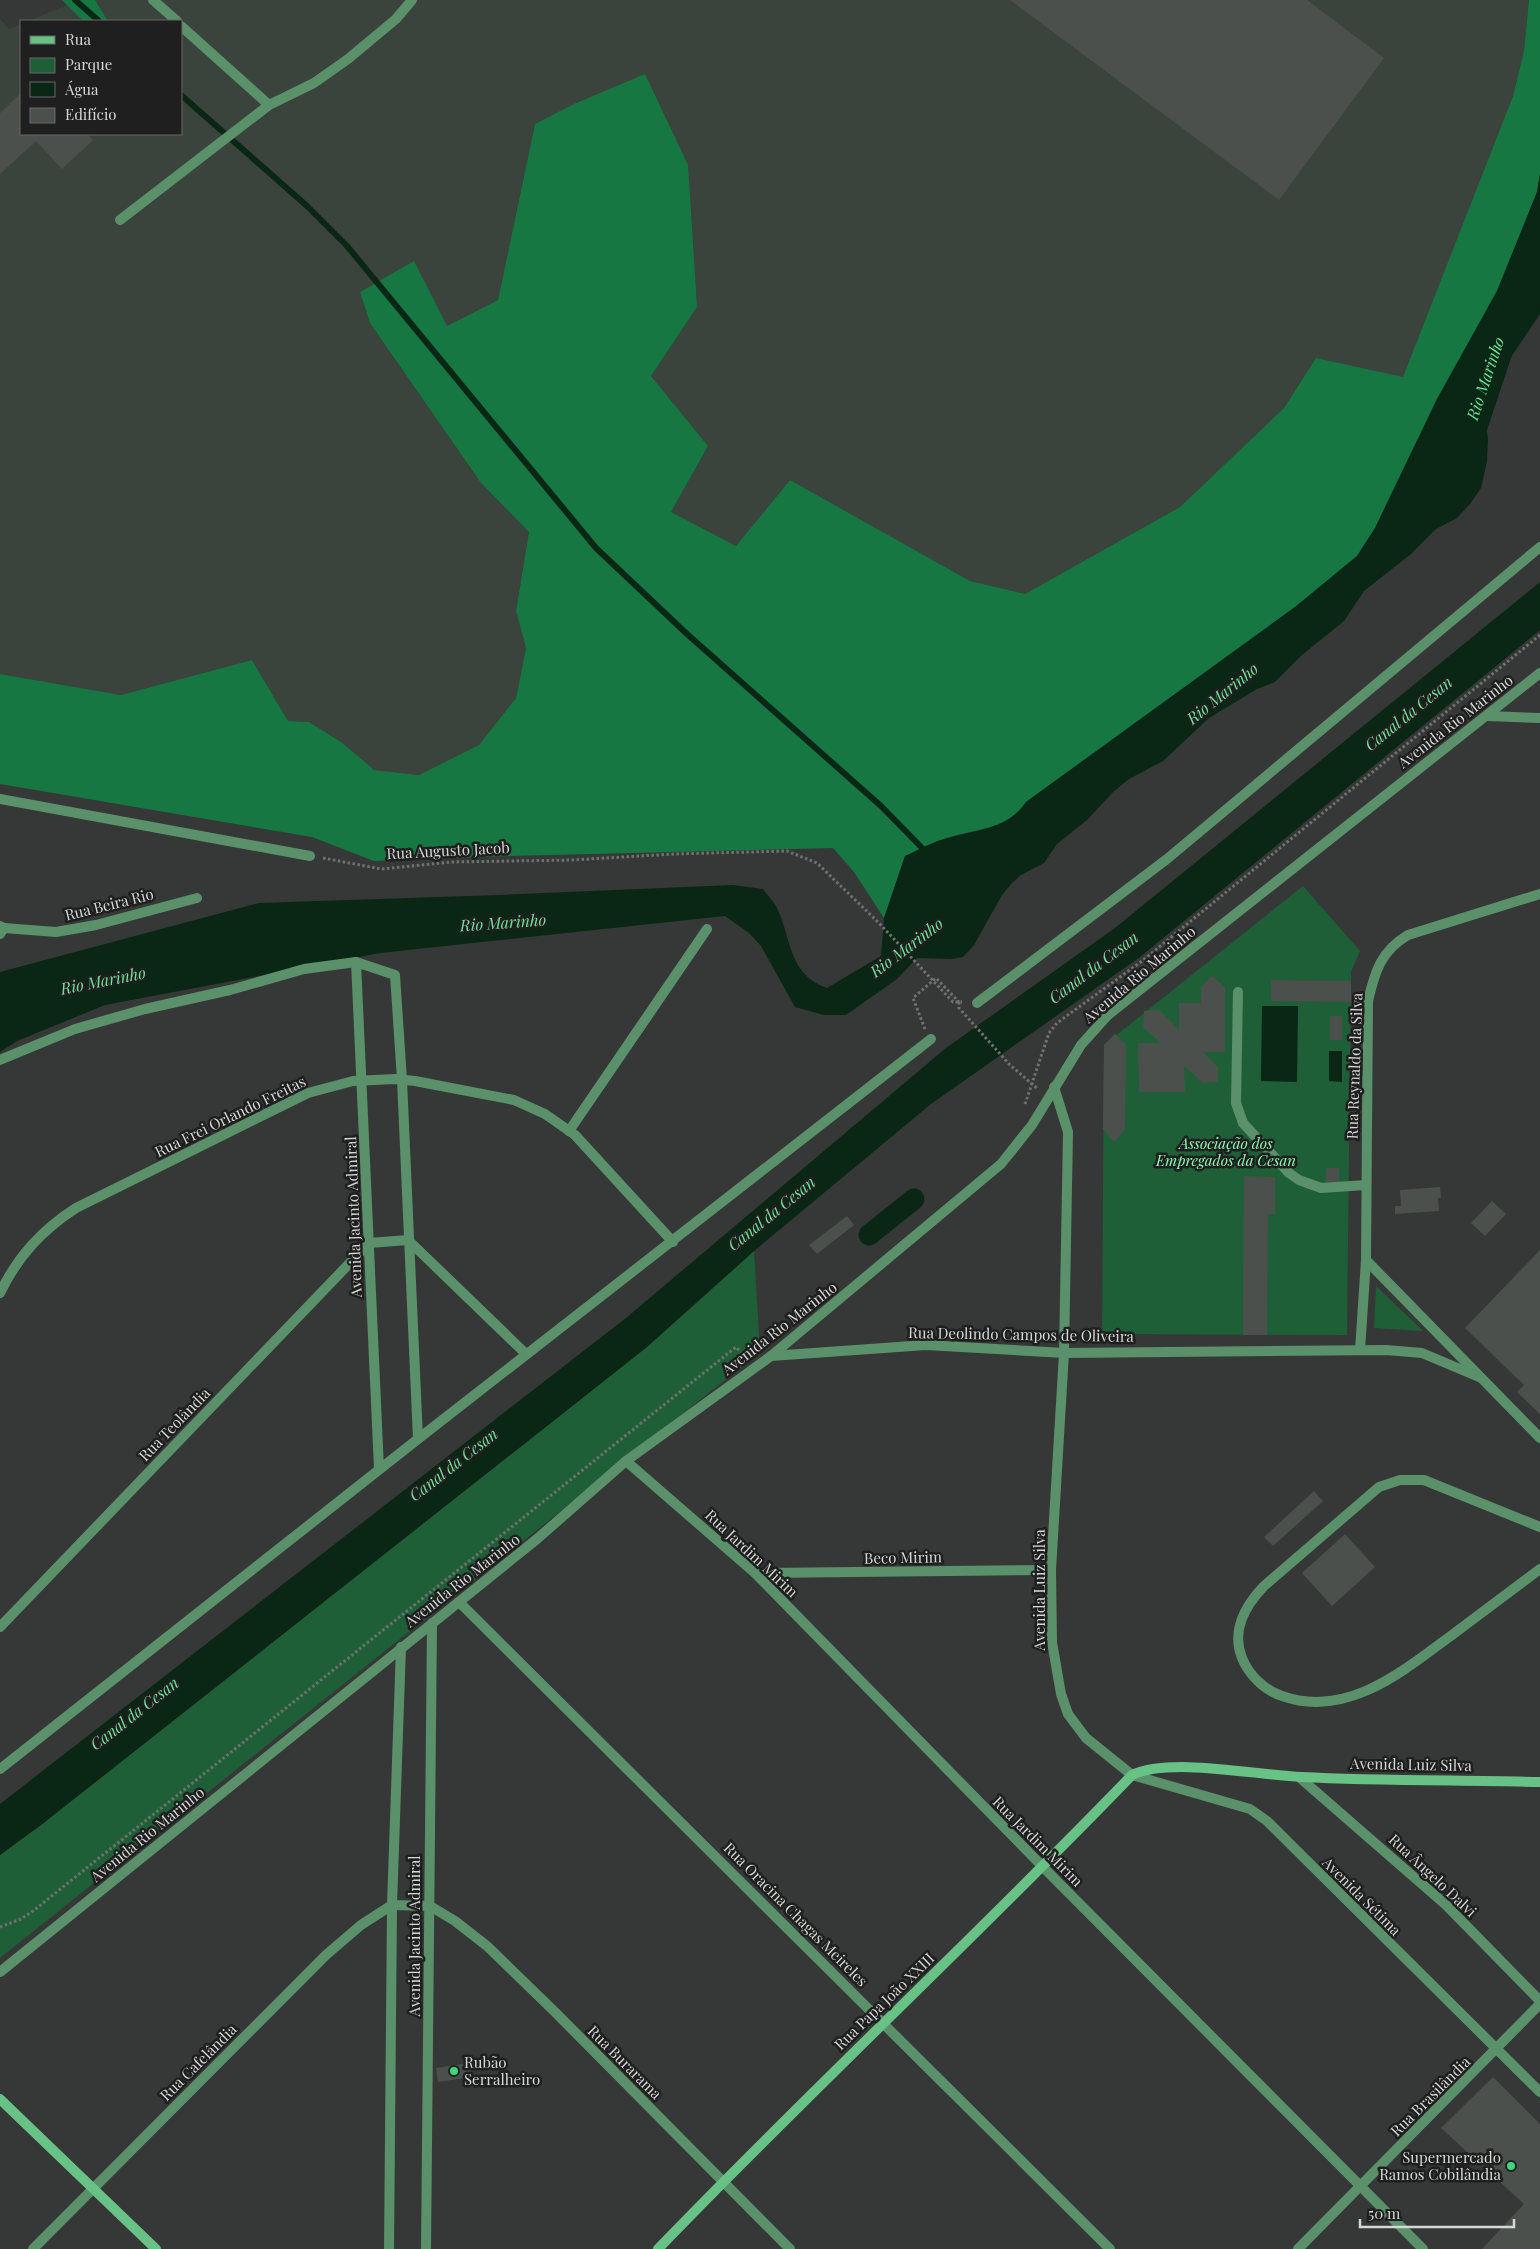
<svg xmlns="http://www.w3.org/2000/svg" width="1540" height="2249" font-family="'Playfair Display',serif">
<style>
.built{fill:#3a433c}
.green{fill:#1e5f37}
.forest{fill:#177742}
.water{fill:#0a2614}
.lines{fill:none;stroke-linecap:round;stroke-linejoin:round}
.stream{stroke:#0a2614;stroke-width:6}
.canal{stroke:#0a2614;stroke-width:21}
.river{stroke:#0a2614;stroke-width:38}
.building{fill:#4c504d}
.path{stroke:#6f7270;stroke-width:3;stroke-dasharray:2.5 2.5;stroke-linecap:butt}
.lane{stroke:#5a906a;stroke-width:10}
.street{stroke:#5a906a;stroke-width:10}
.secondary{stroke:#68c185;stroke-width:10}
.path-bridge{stroke:#6f7270;stroke-width:3;stroke-dasharray:2.5 2.5;stroke-linecap:butt}
.poi-dot{fill:#3cd77e;stroke:#1e1f1e;stroke-width:2}
.labels{text-anchor:middle;dominant-baseline:central;stroke-width:5;stroke-linejoin:round;paint-order:stroke}
.street-label{font-size:15px;fill:#d6d8d6;stroke:#1e1f1e}
.park-label{font-size:15px;font-style:italic;fill:#89fcb0;stroke:#1e1f1e}
.poi-label{font-size:15px;fill:#d6d8d6;stroke:#1e1f1e;text-anchor:start}
.water-label{font-size:16px;font-style:italic;fill:#70e398;stroke:#1e1f1e}
</style>
<rect width="100%" height="100%" fill="#353836"/>
<g class="built">
<path d="M95 0H1529L1524 51 1513 96 1403 378 1316 358 1284 408 1180 507 1025 594 970 581 790 480 736 546 671 512 708 446 651 376 697 307 535 124 498 300 447 326 360 292 370 323 481 483 529 532 516 611 526 648 516 698 479 745 419 775 372 770 341 742 309 722 288 721 252 660 121 695 0 674V19L9 29 21 24V134H181V21H108Z"/>
<path d="M67 5 83 21H28Z"/>
</g>
<g class="green">
<path d="M1303 886 1360 951 1351 972 1347 1335 1102 1334 1104 1045Z"/>
<path d="M754 1251 760 1352 0 1958V1855L41 1825 647 1347Z"/>
<path d="M1376 1286 1423 1331 1374 1328Z"/>
</g>
<g class="forest">
<path d="M62 0H95L108 21H83Z"/>
<path d="M1529 0H1540V174L1537 192 1497 291 1437 399 1375 528 1357 556 1295 607 1026 802C1006 832 974 828 944 839 931 844 918 850 905 856L884 918 854 872 833 848 510 856 374 861 312 837 0 784V674L121 695 252 660 288 721 309 722 341 742 371 767 373 770 419 775 479 745 516 698 526 648 516 611 529 532 481 483 370 323 360 292 414 261 447 326 498 300 535 124 574 104 645 74 688 165 697 307 651 376 708 446 671 512 736 546 790 480 970 581 1025 594 1180 507 1284 408 1316 358 1403 377 1513 96 1524 51Z"/>
</g>
<g class="water">
<path d="M1540 174V314L1507 363 1483 380 1481 395 1488 438 1487 461 1481 488 1470 504 1457 518 1436 529 1411 554 1364 591 1344 621 1302 655 1275 682 1257 689 1209 718 1163 761 1129 779 1113 792 1087 820 1057 844 1044 863 1021 875 1012 883 1002 895 974 945 963 957 952 959 917 958 897 979 846 1015H824L795 1007 761 946 749 933 725 916 380 953 105 1005 17 1041 0 1052V972L259 903 499 895 733 885 763 889C767 895 774 901 777 908 792 940 788 974 827 988L881 956 884 918 905 856C919 850 933 841 948 838 976 830 1008 829 1026 802L1295 607 1357 556 1375 528 1437 399 1497 291 1537 192Z"/>
<path d="M1540 582V630L1140 957 931 1104 754 1251 647 1347 41 1825 0 1855V1804L626 1318 946 1048 1115 928Z"/>
<path d="M1262 1006H1298L1297 1082 1261 1081Z"/>
<path d="M1329 1051H1342V1082L1329 1081Z"/>
</g>
<g class="lines">
<g class="stream">
<path d="M75 0 99 21"/>
<path d="M181 95 307 206 347 246 596 548 687 634 881 806 927 853"/>
</g>
<path class="canal" d="M869 1235 914 1199"/>
<path class="river" id="s1" d="M1466 433 1496 343 1522 298 1540 240"/>
</g>
<g class="building">
<path d="M1010 0H1307L1384 58 1279 200Z"/>
<path d="M21 93V134H87L93 140 62 169 36 141 0 174V113Z"/>
<path d="M1212 976 1225 987V1052H1203L1218 1067V1082L1203 1083 1184 1066 1185 1092H1139L1138 1043H1161L1143 1027 1144 1011 1159 1010 1179 1030V1003H1201V987Z"/>
<path d="M1271 980 1351 981V1002L1271 1001Z"/>
<rect x="1330" y="1016" width="12" height="24"/>
<path d="M1115 1034 1126 1045 1125 1130 1114 1142 1103 1129 1104 1045Z"/>
<rect x="1326" y="1168" width="13" height="16"/>
<path d="M1244 1176 1275 1177V1214H1268L1267 1335H1243Z"/>
<path d="M1440 1187 1441 1198H1438L1439 1211 1395 1214V1206H1401L1400 1190Z"/>
<path d="M1492 1201 1506 1214 1485 1236 1471 1223Z"/>
<path d="M847 1216 854 1225 817 1254 809 1245Z"/>
<path d="M1540 1250V1414L1517 1392 1524 1385 1465 1328Z"/>
<path d="M1314 1491 1323 1501 1273 1546 1264 1537Z"/>
<path d="M1345 1534 1375 1567 1332 1606 1302 1573Z"/>
<path d="M469 2063 472 2077 438 2082 436 2068Z"/>
<path d="M1493 2077 1540 2124V2249H1482L1524 2204 1441 2128Z"/>
</g>
<g class="lines">
<g class="path">
<path d="M323 858 381 869 451 862 572 860 674 854 787 851 817 863 878 922 953 1002H962"/>
<path d="M959 1002V1008L1010 1065 1038 1089"/>
<path d="M1025 1104 1049 1033 1057 1023 1142 961 1540 635"/>
<path d="M0 1927 21 1919 33 1911 736 1347 745 1357"/>
</g>
<g class="lane">
<path d="M153 0 177 21"/>
<path d="M181 26 269 105"/>
<path d="M120 220 269 105 314 83 348 59 396 19 412 0"/>
<path d="M4 928 56 932 96 925 197 898"/>
<path d="M1238 992 1236 1103 1243 1123 1289 1173 1299 1180 1321 1188 1366 1185"/>
<path d="M0 1060 75 1029 145 1009 230 990 304 969 356 962"/>
<path d="M569 1131 707 929"/>
<path d="M1540 1527 1424 1480H1400L1379 1487 1264 1586C1245 1606 1231 1630 1242 1658 1249 1675 1264 1690 1282 1696 1347 1719 1403 1671 1452 1635 1481 1613 1511 1591 1540 1569"/>
</g>
<g class="street">
<path d="M1487 716 1540 718"/>
<path d="M0 799 310 856"/>
<path d="M0 926 4 928 0 934"/>
<path d="M977 1003 1167 859 1540 547"/>
<path d="M1054 1087 1068 1132 1064 1353 1051 1570 1052 1642 1061 1694 1068 1714 1086 1738 1132 1775 1250 1809 1267 1821 1540 2092"/>
<path d="M1366 1260 1540 1438"/>
<path d="M0 1293C18 1256 42 1230 76 1208L308 1093 353 1081 395 1079 415 1081 514 1100 545 1114 575 1135 673 1242"/>
<path d="M1360 1350 1366 1260 1368 1001C1375 971 1381 951 1408 935L1540 894"/>
<path d="M771 1356 926 1345 1064 1353 1386 1350 1422 1353 1479 1377"/>
<path d="M626 1461 755 1573 1043 1867 1423 2249"/>
<path d="M379 1469 356 962 395 975 402 1080 418 1439"/>
<path d="M755 1573 1051 1570"/>
<path d="M459 1602 1110 2249"/>
<path d="M0 1627 369 1243 408 1240 526 1354"/>
<path d="M0 1769 418 1439 931 1039"/>
<path d="M1299 1777 1446 1905 1540 2001"/>
<path d="M0 1972 537 1539 626 1461 771 1356 1001 1164 1032 1125 1081 1045 1108 1015 1540 673"/>
<path d="M33 2249 326 1955 361 1925 392 1905 430 1906 455 1921 487 1946 556 2013 790 2249"/>
<path d="M389 2249 392 1905 401 1647"/>
<path d="M426 2249 432 1623"/>
<path d="M1298 2249 1540 2004"/>
</g>
<g class="secondary">
<path d="M0 2099 156 2249"/>
<path d="M658 2249C813 2088 977 1936 1132 1775 1170 1757 1256 1775 1301 1777 1380 1781 1460 1780 1540 1782"/>
</g>
<path class="path-bridge" d="M925 1029 913 998 936 978 959 1002"/>
</g>
<g class="poi-dot">
<circle cx="454" cy="2071" r="5"/>
<circle cx="1511" cy="2166" r="5"/>
</g>
<g class="labels">
<g class="street-label">
<text transform="translate(1455 721) rotate(-38)">Avenida Rio Marinho</text>
<text transform="translate(448 850) rotate(-3)">Rua Augusto Jacob</text>
<text transform="translate(109 904) rotate(-14)">Rua Beira Rio</text>
<text transform="translate(1139 974) rotate(-40)">Avenida Rio Marinho</text>
<text transform="translate(1354 1066) rotate(-88)">Rua Reynaldo da Silva</text>
<text transform="translate(230 1116) rotate(-26)">Rua Frei Orlando Freitas</text>
<text transform="translate(353 1217) rotate(-92)">Avenida Jacinto Admiral</text>
<text transform="translate(779 1328) rotate(-38)">Avenida Rio Marinho</text>
<text transform="translate(1021 1334) rotate(1)">Rua Deolindo Campos de Oliveira</text>
<text transform="translate(174 1424) rotate(-46)">Rua Teolândia</text>
<text transform="translate(752 1553) rotate(43)">Rua Jardim Mirim</text>
<text transform="translate(903 1557) rotate(-1)">Beco Mirim</text>
<text transform="translate(462 1580) rotate(-38)">Avenida Rio Marinho</text>
<text transform="translate(1039 1590) rotate(-90)">Avenida Luiz Silva</text>
<text transform="translate(1411 1764) rotate(1)">Avenida Luiz Silva</text>
<text transform="translate(147 1834) rotate(-39)">Avenida Rio Marinho</text>
<text transform="translate(1038 1841) rotate(45)">Rua Jardim Mirim</text>
<text transform="translate(1433 1875) rotate(43)">Rua Ângelo Dalvi</text>
<text transform="translate(1362 1896) rotate(45)">Avenida Sétima</text>
<text transform="translate(796 1914) rotate(45)">Rua Oracina Chagas Meireles</text>
<text transform="translate(414 1936) rotate(-90)">Avenida Jacinto Admiral</text>
<text transform="translate(884 2001) rotate(-44)">Rua Papa João XXIII</text>
<text transform="translate(198 2062) rotate(-45)">Rua Cafelândia</text>
<text transform="translate(625 2062) rotate(45)">Rua Burarama</text>
<text transform="translate(1430 2096) rotate(-45)">Rua Brasilândia</text>
</g>
<g class="park-label">
<text x="1226" y="1143">Associação dos<tspan x="1226" dy="17">Empregados da Cesan</tspan></text>
</g>
<g class="poi-label">
<text x="464" y="2062">Rubão<tspan x="464" dy="17">Serralheiro</tspan></text>
<text x="1501" y="2157" text-anchor="end">Supermercado<tspan x="1501" dy="17">Ramos Cobilândia</tspan></text>
</g>
<g class="water-label">
<text stroke="none"><textPath href="#s1" startOffset="58">Rio Marinho</textPath></text>
<text transform="translate(1222 693) rotate(-39)">Rio Marinho</text>
<text transform="translate(1408 713) rotate(-39)">Canal da Cesan</text>
<text transform="translate(503 922) rotate(-4)">Rio Marinho</text>
<text transform="translate(906 947) rotate(-37)">Rio Marinho</text>
<text transform="translate(1093 967) rotate(-37)">Canal da Cesan</text>
<text transform="translate(103 980) rotate(-11)">Rio Marinho</text>
<text transform="translate(771 1213) rotate(-39)">Canal da Cesan</text>
<text transform="translate(453 1464) rotate(-38)">Canal da Cesan</text>
<text transform="translate(134 1713) rotate(-38)">Canal da Cesan</text>
</g>
</g>
<rect x="20" y="20" width="162" height="115" fill="#1e1f1e" stroke="#686968"/>
<rect x="30" y="36" width="25" height="8" fill="#68c185" stroke="#686968"/>
<text x="65" y="45" font-size="15" fill="#d6d8d6">Rua</text>
<rect x="30" y="58" width="25" height="15" fill="#1e5f37" stroke="#686968"/>
<text x="65" y="70" font-size="15" fill="#d6d8d6">Parque</text>
<rect x="30" y="82" width="25" height="15" fill="#0a2614" stroke="#686968"/>
<text x="65" y="95" font-size="15" fill="#d6d8d6">Água</text>
<rect x="30" y="108" width="25" height="15" fill="#4c504d" stroke="#686968"/>
<text x="65" y="120" font-size="15" fill="#d6d8d6">Edifício</text>
<path d="M1360 2219v8h154v-8" fill="none" stroke="#d6d8d6" stroke-width="2.5"/>
<text x="1368" y="2219" font-size="15" fill="#d6d8d6" stroke="#1e1f1e" stroke-width="4" paint-order="stroke">50 m</text>
</svg>
